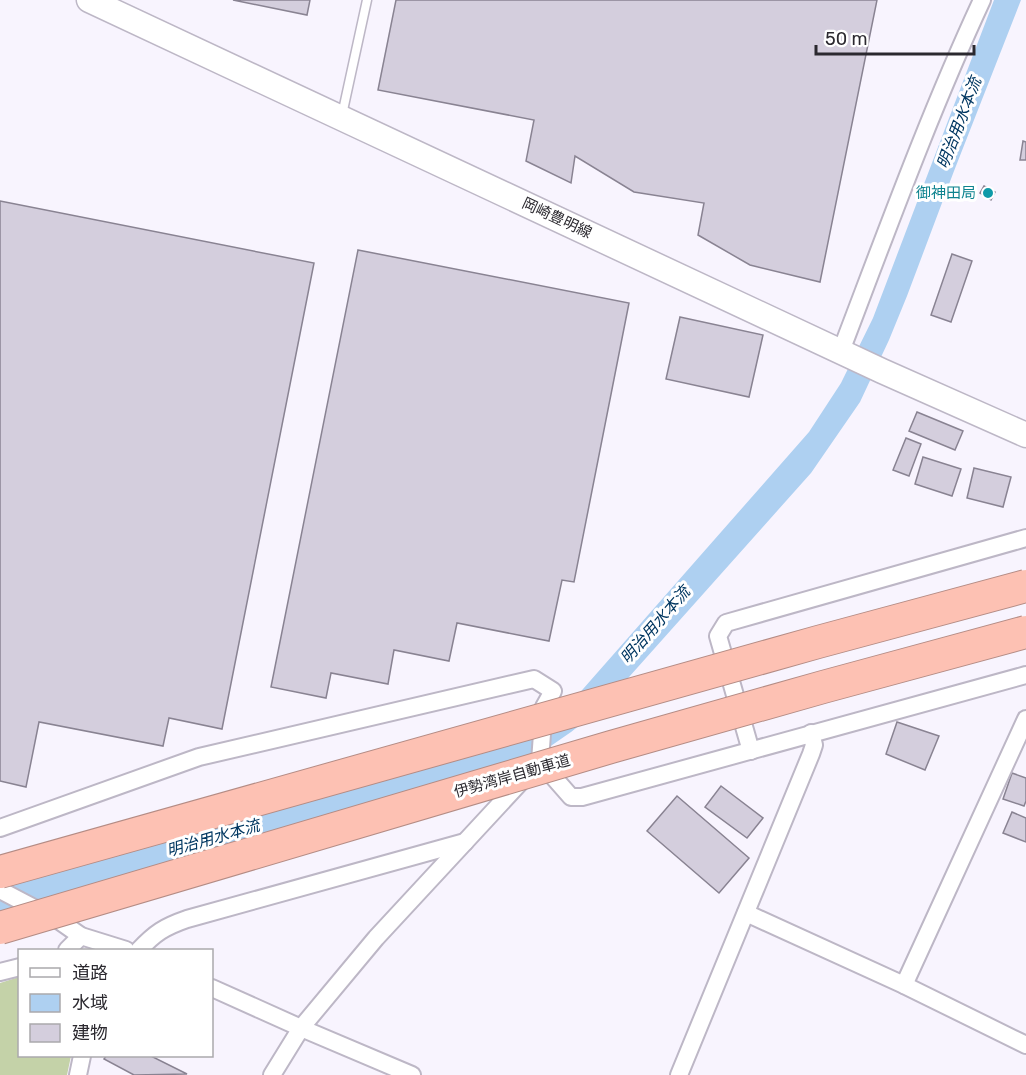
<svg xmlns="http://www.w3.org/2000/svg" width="1026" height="1075" font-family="Rubik,'Noto Sans JP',sans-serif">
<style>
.green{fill:#c4d2a8}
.water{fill:#aed0f1}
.building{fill:#d4cedd;stroke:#898392;stroke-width:1.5}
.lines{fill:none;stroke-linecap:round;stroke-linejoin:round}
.lane-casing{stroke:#bdb7c6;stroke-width:11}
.street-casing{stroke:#bdb7c6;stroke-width:20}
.secondary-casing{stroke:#bdb7c6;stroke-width:27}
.lane{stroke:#fff;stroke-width:8}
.street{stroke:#fff;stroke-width:16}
.secondary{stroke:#fff;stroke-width:24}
.highway-bridge-casing{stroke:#b48c85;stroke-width:34;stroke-linecap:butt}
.highway-bridge{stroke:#fdc1b3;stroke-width:32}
.culture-dot{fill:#0f9aa8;stroke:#fff;stroke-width:2}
.labels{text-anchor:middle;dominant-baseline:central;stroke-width:6;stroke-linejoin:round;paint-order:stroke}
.culture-label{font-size:15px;fill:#0d838f;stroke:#fff;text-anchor:end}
.street-label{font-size:15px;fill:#2b292f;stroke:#fff}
.water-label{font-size:16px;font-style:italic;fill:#013761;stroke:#fff}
</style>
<rect width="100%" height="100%" fill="#f8f4fe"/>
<path class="green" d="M19 977 20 1056H71L67 1075H0V983Z"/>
<path class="water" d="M994 0H1021L954 171 907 296 889 340 860 402 811 473 621 686 589 718 571 732 545 750 524 759 0 915V887L576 697 809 432 841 383 873 318Z"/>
<g class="building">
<path d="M233 0H310L307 15Z"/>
<path d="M396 0H877L820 282 750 265 698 235 704 203 634 192 575 156 571 183 526 161 534 120 378 90Z"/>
<path d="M1023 141 1026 142V160H1020Z"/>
<path d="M984 186 995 192 991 200 980 193Z"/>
<path d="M0 201 314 263 222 729 169 718 163 746 39 722 26 787 0 781Z"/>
<path d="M358 250 629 303 574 582 562 580 549 641 457 623 449 661 394 650 388 684 331 673 326 698 271 687Z"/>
<path d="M952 254 972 261 951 322 931 315Z"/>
<path d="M680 317 763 335 749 397 666 379Z"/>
<path d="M917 412 963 431 955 450 909 431Z"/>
<path d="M906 438 921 444 909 476 893 470Z"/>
<path d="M923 457 961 469 952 496 915 484Z"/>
<path d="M974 468 1011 477 1003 507 967 498Z"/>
<path d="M897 722 939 736 925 770 886 754Z"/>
<path d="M1012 773 1026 778V801L1024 806 1003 799Z"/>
<path d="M721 786 763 818 747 838 705 807Z"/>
<path d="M677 796 749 858 719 893 647 831Z"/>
<path d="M1012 812 1026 818V842L1003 833Z"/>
<path d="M106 1056H151L187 1074 134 1075 104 1059Z"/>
</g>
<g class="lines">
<g class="lane-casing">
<path id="lane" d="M342 115 367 0"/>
</g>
<g class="street-casing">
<g id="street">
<path d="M841 351C886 233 929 114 982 0"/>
<path d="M751 751 718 636 726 623 1026 538"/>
<path d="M542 764 571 797H582L1026 675"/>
<path d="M0 828 199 757 534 679 553 691 544 707 540 761 376 938 301 1028 272 1075"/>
<path d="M0 890 61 922 81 936 126 950"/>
<path d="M746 913 904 985 1026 1045"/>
<path d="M67 950 81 936"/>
<path d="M139 950C155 933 164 927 187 919L465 842"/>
<path d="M0 972 20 967"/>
<path d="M904 985 1026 719"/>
<path d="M212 988 301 1028 412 1075"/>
<path d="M78 1075 82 1056"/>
<path d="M679 1075 811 754 814 745 811 733"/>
</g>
</g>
<g class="secondary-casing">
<path id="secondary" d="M89 0 882 371 1026 435"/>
</g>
<use href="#lane" class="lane"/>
<use href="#street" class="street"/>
<use href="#secondary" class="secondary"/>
<g class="highway-bridge-casing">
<g id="highway-bridge">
<path d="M0 872 818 642 1026 586"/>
<path d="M0 928 611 747 823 687 1026 632"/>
</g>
</g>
<use href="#highway-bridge" class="highway-bridge"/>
</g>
<circle class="culture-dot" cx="988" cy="193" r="6"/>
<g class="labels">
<g class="culture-label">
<text x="976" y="193">御神田局</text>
</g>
<g class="street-label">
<text transform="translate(557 218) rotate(25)">岡崎豊明線</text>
<text transform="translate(512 776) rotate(-16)">伊勢湾岸自動車道</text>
</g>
<g class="water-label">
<text transform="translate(959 123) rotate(-69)">明治用水本流</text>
<text transform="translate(655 625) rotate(-49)">明治用水本流</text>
<text transform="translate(213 838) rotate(-16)">明治用水本流</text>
</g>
</g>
<rect x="18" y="949" width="195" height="108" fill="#ffffff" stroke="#aaa9ac" stroke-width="1.5"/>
<rect x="30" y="968" width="30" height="9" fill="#ffffff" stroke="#aaa9ac" stroke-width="1.5"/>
<text x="72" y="979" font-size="18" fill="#2b292f">道路</text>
<rect x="30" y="994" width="30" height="18" fill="#aed0f1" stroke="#aaa9ac" stroke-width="1.5"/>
<text x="72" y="1009" font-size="18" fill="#2b292f">水域</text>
<rect x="30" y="1024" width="30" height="18" fill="#d4cedd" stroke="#aaa9ac" stroke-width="1.5"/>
<text x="72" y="1039" font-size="18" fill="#2b292f">建物</text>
<path d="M816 45v9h158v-9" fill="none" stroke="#2b292f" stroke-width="3"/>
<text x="825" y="45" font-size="18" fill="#2b292f" stroke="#ffffff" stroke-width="4.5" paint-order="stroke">50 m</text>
</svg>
